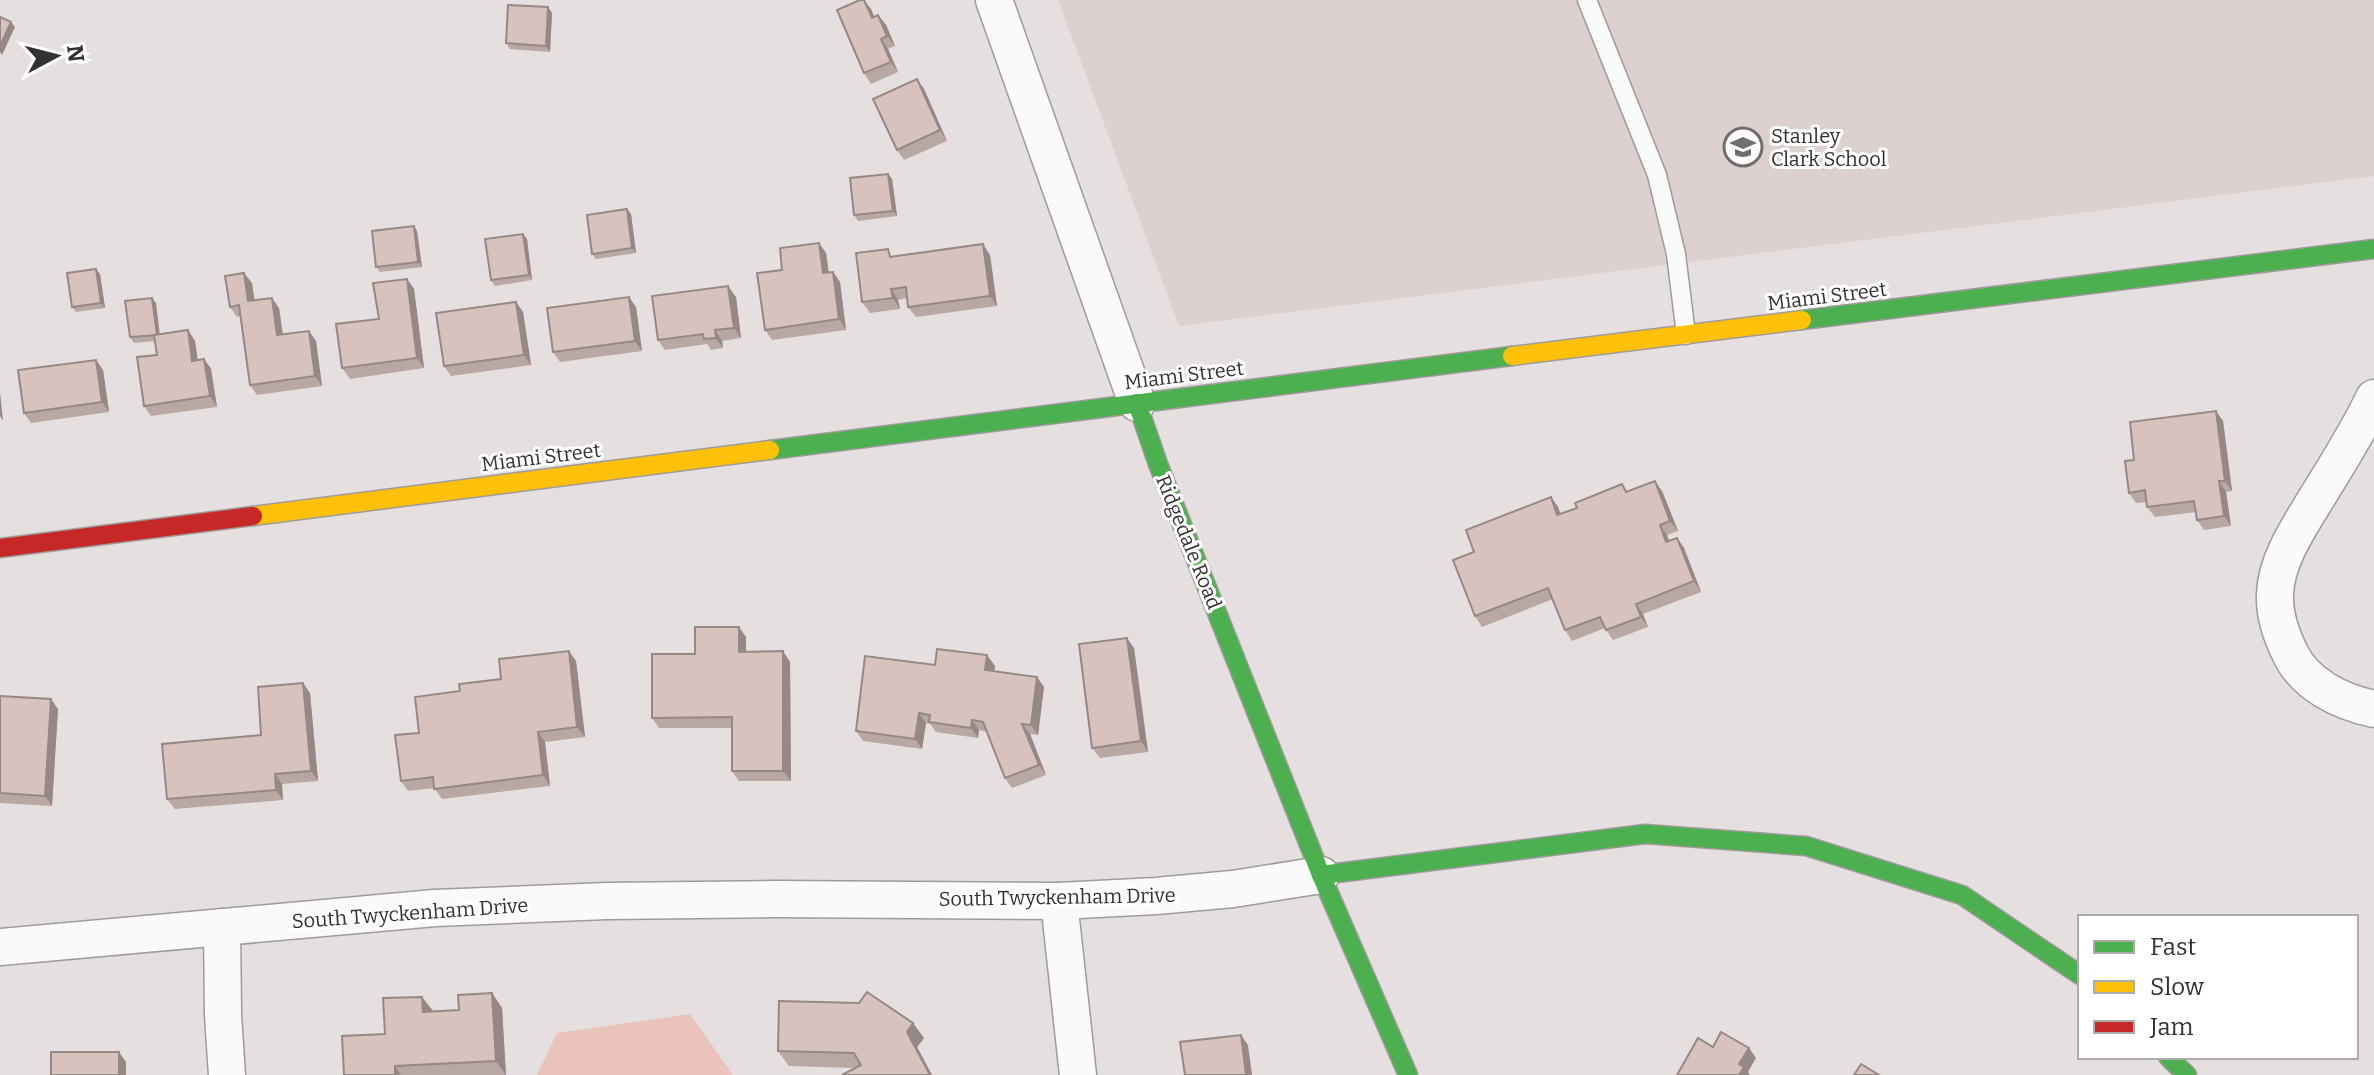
<svg xmlns="http://www.w3.org/2000/svg" width="2374" height="1075" font-family="Bitter,serif">
<style>
.built{fill:#dcd1ce}
.green{fill:#eac4bb}
.lines{fill:none;stroke-linecap:round;stroke-linejoin:round}
.lane-casing{stroke:#9e9b9a;stroke-width:21}
.street-casing{stroke:#9e9b9a;stroke-width:39}
.fast-casing{stroke:#9e9b9a;stroke-width:21}
.slow-casing{stroke:#9e9b9a;stroke-width:21}
.jam-casing{stroke:#9e9b9a;stroke-width:21}
.lane{stroke:#fbfafa;stroke-width:18}
.street{stroke:#fbfafa;stroke-width:36}
.fast{stroke:#4caf50;stroke-width:18}
.slow{stroke:#ffc107;stroke-width:18}
.jam{stroke:#c62828;stroke-width:18}
.wall{fill:#b9a7a3}
.shaded-wall{fill:#968884}
.building{fill:#d7c2bd;stroke:#968884;stroke-width:2}
.labels{text-anchor:middle;dominant-baseline:central;stroke-width:6;stroke-linejoin:round;paint-order:stroke}
.poi-label{font-size:20px;fill:#333030;stroke:#fff;text-anchor:start}
.street-label{font-size:20px;fill:#333030;stroke:#fff}
</style>
<rect width="100%" height="100%" fill="#e5e0df"/>
<path class="built" d="M1058 0H2374V176L1179 326Z"/>
<path class="green" d="M690 1014 733 1075H537L557 1033Z"/>
<g class="lines">
<g class="lane-casing">
<path id="lane" d="M1587 0 1657 175 1676 254 1686 335"/>
</g>
<g class="street-casing">
<g id="street">
<path d="M994 0 1137 403"/>
<path d="M2374 398C2358 432 2338 463 2319 494 2301 524 2276 559 2275 594 2274 615 2281 635 2290 653 2305 685 2341 702 2374 709"/>
<path d="M1059 901 1078 1075"/>
<path d="M222 927 223 1015 227 1075"/>
<path d="M0 947 435 908 607 901 776 899 1059 901 1156 896 1233 889 1321 875"/>
</g>
</g>
<g class="fast-casing">
<g id="fast">
<path d="M1802 320 2374 249"/>
<path d="M1137 403 1158 464 1321 875 1408 1075"/>
<path d="M770 450 1512 356"/>
<path d="M1321 875 1645 834 1806 846 1962 895 2080 975"/>
<path d="M2168 1057 2187 1075"/>
</g>
</g>
<g class="slow-casing">
<g id="slow">
<path d="M1512 356 1802 320"/>
<path d="M253 516 770 450"/>
</g>
</g>
<g class="jam-casing">
<path id="jam" d="M0 548 253 516"/>
</g>
<use href="#lane" class="lane"/>
<use href="#street" class="street"/>
<use href="#fast" class="fast"/>
<use href="#slow" class="slow"/>
<use href="#jam" class="jam"/>
</g>
<g class="wall">
<path d="M871 9 874 17 878 15 886 25 895 46 888 49 898 72 871 84 864 73Z"/>
<path d="M552 13 550 52 510 49 506 43Z"/>
<path d="M917 79 924 89 947 141 904 160 897 150Z"/>
<path d="M888 174 892 179 897 216 858 221 854 215Z"/>
<path d="M627 209 631 214 636 253 596 259 592 254Z"/>
<path d="M414 226 417 231 422 267 380 272 376 267Z"/>
<path d="M523 234 527 239 532 280 495 286 491 280Z"/>
<path d="M826 253 829 272H833L840 282 846 330 772 340 765 330 782 270Z"/>
<path d="M990 255 997 306 916 317 908 307 907 298 898 300 900 309 870 313 862 302 894 257Z"/>
<path d="M100 274 105 308 76 312 72 307Z"/>
<path d="M407 279 414 289 424 368 350 379 342 368Z"/>
<path d="M252 283 254 300 279 308 283 334 316 341 322 386 257 395 250 385 240 316 237 317 230 307Z"/>
<path d="M736 297 741 338 722 341 723 348 711 350 707 344 665 350 658 340Z"/>
<path d="M152 298 156 303 160 335 188 330 195 341 198 360 204 359 211 369 217 407 151 416 144 406 157 355 155 341 134 343 130 337Z"/>
<path d="M516 302 523 312 531 365 451 376 444 366Z"/>
<path d="M636 307 642 351 560 362 553 352Z"/>
<path d="M96 360 103 370 109 412 31 423 24 413Z"/>
<path d="M2223 421 2232 491 2226 492 2231 526 2204 530 2197 520 2196 512 2155 517 2147 507V502L2136 503 2129 493 2134 460Z"/>
<path d="M1622 484 1627 492 1662 491 1678 531 1667 535 1669 541 1677 538 1684 548 1701 592 1643 614 1648 627 1613 640 1605 628 1572 641 1565 630 1553 599 1482 627 1475 616 1474 552 1551 497 1558 507 1560 514 1577 508Z"/>
<path d="M746 637V652L790 662 791 781H739L732 771V728H659L652 718 695 654Z"/>
<path d="M1134 648 1148 752 1100 758 1092 748Z"/>
<path d="M987 655 995 666 994 671 1037 677 1044 687 1038 735 1030 734 1046 775 1012 788 1005 778 987 732 979 730 978 738 936 732 930 724 926 723 922 749 863 741 856 731 935 665Z"/>
<path d="M576 661 585 737 545 742 550 786 442 799 434 788 408 791 401 781 419 733 460 691 501 679Z"/>
<path d="M310 693 318 781 282 784 283 800 175 809 167 799 261 735Z"/>
<path d="M0 696 58 709 52 806 0 803Z"/>
<path d="M492 993 502 1008 506 1075H344L422 997 432 1011 459 1010Z"/>
<path d="M924 1038 917 1047 932 1075H842L855 1068 789 1066 778 1051Z"/>
</g>
<g class="shaded-wall">
<path d="M864 0 871 9 879 28 872 18Z"/>
<path d="M548 7 552 13 550 52 546 46Z"/>
<path d="M878 15 886 25 895 46 887 36Z"/>
<path d="M11 22 15 27 2 55 0 52V46Z"/>
<path d="M881 39 888 49 898 72 891 62Z"/>
<path d="M917 79 924 89 947 141 940 130Z"/>
<path d="M888 174 892 179 897 216 893 211Z"/>
<path d="M627 209 631 214 636 253 632 248Z"/>
<path d="M414 226 417 231 422 267 418 262Z"/>
<path d="M523 234 527 239 532 280 529 275Z"/>
<path d="M819 243 826 253 830 284 823 273Z"/>
<path d="M983 244 990 255 997 306 990 296Z"/>
<path d="M96 269 100 274 105 308 101 303Z"/>
<path d="M833 272 840 282 846 330 839 319Z"/>
<path d="M244 273 252 283 256 311 248 301Z"/>
<path d="M407 279 414 289 424 368 417 358Z"/>
<path d="M728 286 736 297 741 338 734 328Z"/>
<path d="M891 289 898 300 900 309 893 298Z"/>
<path d="M629 297 636 307 642 351 635 341Z"/>
<path d="M152 298 156 303 160 340 157 335Z"/>
<path d="M272 298 279 308 284 345 277 335Z"/>
<path d="M516 302 523 312 531 365 524 355Z"/>
<path d="M188 330 195 341 199 371 192 361Z"/>
<path d="M715 330 722 341 723 348 716 338Z"/>
<path d="M309 331 316 341 322 386 315 376Z"/>
<path d="M204 359 211 369 217 407 210 396Z"/>
<path d="M96 360 103 370 109 412 102 402Z"/>
<path d="M0 392 3 421 0 416Z"/>
<path d="M2216 411 2223 421 2232 491 2225 481Z"/>
<path d="M1655 481 1662 491 1678 531 1670 521Z"/>
<path d="M2219 481 2226 492 2231 526 2224 516Z"/>
<path d="M1551 497 1558 507 1565 526 1557 515Z"/>
<path d="M1660 525 1667 535 1673 552 1666 542Z"/>
<path d="M1677 538 1684 548 1701 592 1694 581Z"/>
<path d="M1636 604 1643 614 1648 627 1641 617Z"/>
<path d="M739 627 746 637V662L739 652Z"/>
<path d="M1127 638 1134 648 1148 752 1141 741Z"/>
<path d="M569 651 576 661 585 737 577 727Z"/>
<path d="M783 651 790 662 791 781 783 771Z"/>
<path d="M987 655 995 666 993 681 985 670Z"/>
<path d="M1037 677 1044 687 1038 735 1031 725Z"/>
<path d="M303 683 310 693 318 781 311 771Z"/>
<path d="M51 699 58 709 52 806 45 796Z"/>
<path d="M919 713 926 723 922 749 915 739Z"/>
<path d="M972 720 979 730 978 738 971 728Z"/>
<path d="M1022 724 1030 734 1046 775 1039 765Z"/>
<path d="M538 732 545 742 550 786 543 775Z"/>
<path d="M275 774 282 784 283 800 276 790Z"/>
<path d="M492 993 502 1008 506 1075 496 1061Z"/>
<path d="M422 997 433 1011 423 1012Z"/>
<path d="M913 1023 924 1038 917 1047 932 1075H930L907 1032Z"/>
<path d="M1241 1035 1248 1045 1252 1075H1246Z"/>
<path d="M1749 1048 1756 1058 1748 1072 1750 1075H1739V1064Z"/>
<path d="M119 1052 126 1062V1075H119Z"/>
<path d="M395 1066 401 1075H395Z"/>
</g>
<g class="building">
<path d="M860 0H864L872 18 878 15 887 36 881 39 891 62 864 73 837 10Z"/>
<path d="M508 5 548 7 546 46 506 43Z"/>
<path d="M0 17 11 22 0 46Z"/>
<path d="M917 79 940 130 897 150 873 99Z"/>
<path d="M888 174 893 211 854 215 850 178Z"/>
<path d="M627 209 632 248 592 254 587 215Z"/>
<path d="M414 226 418 262 376 267 372 231Z"/>
<path d="M523 234 529 275 491 280 485 239Z"/>
<path d="M819 243 823 273 833 272 839 319 765 330 757 273 782 270 780 248Z"/>
<path d="M983 244 990 296 908 307 906 287 891 289 893 298 862 302 856 253 888 249 890 257Z"/>
<path d="M96 269 101 303 72 307 67 273Z"/>
<path d="M244 273 248 301 272 298 277 335 309 331 315 376 250 385 239 305 230 307 225 276Z"/>
<path d="M407 279 417 358 342 368 336 324 379 319 373 283Z"/>
<path d="M728 286 734 328 715 330 716 338 704 339 703 334 658 340 652 296Z"/>
<path d="M629 297 635 341 553 352 547 308Z"/>
<path d="M152 298 157 335 130 337 125 301Z"/>
<path d="M516 302 524 355 444 366 436 313Z"/>
<path d="M188 330 192 361 204 359 210 396 144 406 137 357 157 355 154 335Z"/>
<path d="M96 360 102 402 24 413 18 370Z"/>
<path d="M2216 411 2225 481H2219L2224 516 2197 520 2194 501 2147 507 2145 490 2129 493 2125 461 2134 460 2130 422Z"/>
<path d="M1655 481 1670 521 1660 525 1666 542 1677 538 1694 581 1636 604 1641 617 1606 630 1600 617 1565 630 1548 588 1475 616 1453 560 1474 552 1466 530 1551 497 1557 515 1577 508 1575 503 1622 484 1626 492Z"/>
<path d="M695 627H739V652L783 651V771H732V717L652 718V654H695Z"/>
<path d="M1127 638 1141 741 1092 748 1079 644Z"/>
<path d="M937 649 987 655 985 670 1037 677 1031 725 1022 724 1039 765 1005 778 983 722 972 720 971 728 929 722 930 715 919 713 915 739 856 731 865 656 935 665Z"/>
<path d="M569 651 577 727 538 732 543 775 434 789 433 777 401 781 395 735 419 733 415 697 460 691 459 684 501 679 499 659Z"/>
<path d="M303 683 311 771 275 774 276 790 167 799 162 744 261 735 258 687Z"/>
<path d="M0 696 51 699 45 796 0 793Z"/>
<path d="M867 992 913 1023 907 1032 930 1075H842L861 1065 854 1053 778 1051 779 1001 859 1003Z"/>
<path d="M492 993 496 1061 395 1066V1075H344L342 1036 385 1034 383 998 422 997 423 1012 459 1010 458 995Z"/>
<path d="M1721 1032 1749 1048 1739 1064 1744 1067 1739 1075H1677L1698 1038 1713 1047Z"/>
<path d="M1241 1035 1246 1075H1185L1180 1042Z"/>
<rect x="51" y="1052" width="68" height="23"/>
<path d="M1861 1064 1879 1075H1854Z"/>
</g>
<defs>
<g id="school-ring" transform="scale(2)"><circle r="9.5" fill="#fff" stroke="#716e6d" stroke-width="1.5"/><path d="M0-5L7-2L0 1L-7-2ZM-4 1L0 2.5L4 1V4Q0 6-4 4Z" fill="#716e6d"/></g>
</defs>
<g fill-rule="evenodd">
<use href="#school-ring" x="1743" y="147"/>
</g>
<g class="labels">
<g class="poi-label">
<text x="1771" y="136">Stanley<tspan x="1771" dy="23">Clark School</tspan></text>
</g>
<g class="street-label">
<text transform="translate(1827 296) rotate(-7)">Miami Street</text>
<text transform="translate(1184 375) rotate(-7)">Miami Street</text>
<text transform="translate(541 457) rotate(-7)">Miami Street</text>
<text transform="translate(1189 542) rotate(68)">Ridgedale Road</text>
<text transform="translate(1057 897) rotate(-1)">South Twyckenham Drive</text>
<text transform="translate(410 913) rotate(-4)">South Twyckenham Drive</text>
</g>
</g>
<rect x="2078" y="915" width="280" height="144" fill="#ffffff" stroke="#adacac" stroke-width="2"/>
<rect x="2094" y="941" width="40" height="12" fill="#4caf50" stroke="#adacac" stroke-width="2"/>
<text x="2150" y="955" font-size="24" fill="#333030">Fast</text>
<rect x="2094" y="981" width="40" height="12" fill="#ffc107" stroke="#adacac" stroke-width="2"/>
<text x="2150" y="995" font-size="24" fill="#333030">Slow</text>
<rect x="2094" y="1021" width="40" height="12" fill="#c62828" stroke="#adacac" stroke-width="2"/>
<text x="2150" y="1035" font-size="24" fill="#333030">Jam</text>
<g transform="translate(56 56) rotate(83)" stroke="#ffffff" stroke-width="6" paint-order="stroke">
<path d="M0-6L14 30L0 20L-14 30Z" fill="#333030"/>
<text y="-12" font-size="22" font-weight="bold" text-anchor="middle" fill="#333030">N</text>
</g>
</svg>
